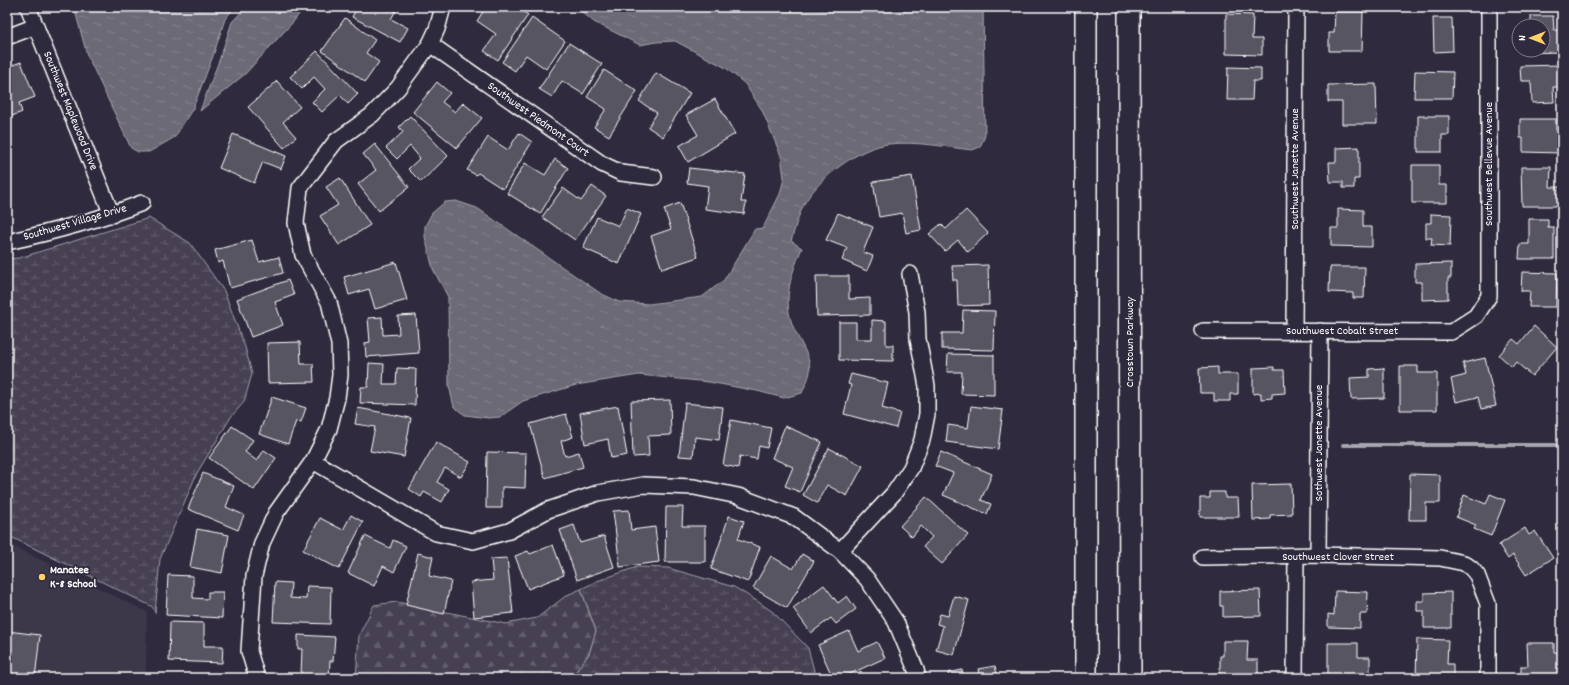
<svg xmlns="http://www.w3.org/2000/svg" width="1569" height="685" font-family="Dekko,sans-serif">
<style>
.built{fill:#3c3749}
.forest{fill:url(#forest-firs);stroke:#a2a0a8}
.wetland{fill:url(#wetland-marsh);stroke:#a2a0a8}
.water{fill:url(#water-ripples);stroke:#a7a6ad}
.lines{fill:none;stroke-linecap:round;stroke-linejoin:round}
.stream{stroke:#a7a6ad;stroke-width:4}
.building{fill:#595564;stroke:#fff}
.street-casing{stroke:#fff;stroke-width:18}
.secondary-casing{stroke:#fff;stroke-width:24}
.street{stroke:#2f2a3d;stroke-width:15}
.secondary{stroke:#2f2a3d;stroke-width:21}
.poi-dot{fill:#ffd166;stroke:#2f2a3d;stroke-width:1.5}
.labels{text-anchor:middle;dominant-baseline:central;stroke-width:3.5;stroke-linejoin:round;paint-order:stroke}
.street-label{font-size:12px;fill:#fff;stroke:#2f2a3d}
.poi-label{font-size:12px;font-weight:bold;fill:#fff;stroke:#2f2a3d;text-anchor:start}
</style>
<defs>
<pattern id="forest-firs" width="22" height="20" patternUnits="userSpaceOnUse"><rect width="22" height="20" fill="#464152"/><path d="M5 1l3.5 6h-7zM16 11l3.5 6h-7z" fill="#625e6c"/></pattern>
<pattern id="wetland-marsh" width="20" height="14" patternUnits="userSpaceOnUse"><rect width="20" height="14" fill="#464152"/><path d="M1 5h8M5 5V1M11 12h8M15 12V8" fill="none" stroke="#625e6c"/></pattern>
<pattern id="water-ripples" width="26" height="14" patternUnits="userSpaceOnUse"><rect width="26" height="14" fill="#6d6a77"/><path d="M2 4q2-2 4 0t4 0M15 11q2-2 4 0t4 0" fill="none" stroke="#83808b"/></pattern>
</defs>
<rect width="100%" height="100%" fill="#2f2a3d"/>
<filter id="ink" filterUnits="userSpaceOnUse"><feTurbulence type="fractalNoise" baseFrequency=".025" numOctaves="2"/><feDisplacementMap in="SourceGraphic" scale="8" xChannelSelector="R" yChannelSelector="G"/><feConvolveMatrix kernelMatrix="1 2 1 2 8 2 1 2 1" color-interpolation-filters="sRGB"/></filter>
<g filter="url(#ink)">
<path class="built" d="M7 543 147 612 146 678H7Z"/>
<path class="forest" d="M581 589 596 631 589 654 571 678H356L359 635 374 605 397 602 506 624 537 618 567 595Z"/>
<g class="wetland">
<path d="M149 218 190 243 224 291 245 347 252 374 244 402 231 417 197 473 160 559 155 613 154 609 151 606 7 535V259L19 258Z"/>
<path d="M637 567 668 568 734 587 757 601 773 612 808 648 816 678H571L589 654 596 631 581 589 597 581Z"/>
</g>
<g class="water">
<path d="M74 7H235L225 19 213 56 193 108 175 137 149 152H138L131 148 87 55Z"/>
<path d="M246 7H304L294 21 245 74 200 111 220 58 232 22Z"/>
<path d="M576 7H983L985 136 980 147 972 150C946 147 915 141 889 144 859 147 819 178 804 204 798 215 795 229 791 241L802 248C793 270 784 293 790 317 794 336 811 352 810 372 809 379 804 387 802 393L784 398 757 391 709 382 639 375 576 385 523 401 500 417 488 418 465 415 454 407 449 386 448 297 433 269 425 237V226L432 213 445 202 456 201 477 208 600 293 619 302 649 304 702 297 724 280 755 229 763 228 780 194 784 178 781 156 762 110 745 84 726 68 675 41 656 42 640 45 594 22Z"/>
</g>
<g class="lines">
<path class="stream" d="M1343 445H1562"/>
</g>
<g class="building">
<path d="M357 7H398L391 19 408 28 400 42 352 17Z"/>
<path d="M486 7H517L528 15 498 60 484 51 496 34 477 21Z"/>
<path d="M1335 12H1363L1362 51H1329V33H1334Z"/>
<path d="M1226 14 1253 15 1252 39H1262V55L1226 54Z"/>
<path d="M1531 16H1553L1554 30H1562V52L1522 53 1521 50H1543V26H1531Z"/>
<path d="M345 18 375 40 366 53 379 62 365 82 322 51Z"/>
<path d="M532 18 565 41 546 69 526 55 515 71 502 62Z"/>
<path d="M1433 18H1452L1453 51 1434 52Z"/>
<path d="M569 43 602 64 583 94 562 81 552 97 539 89Z"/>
<path d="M317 51 358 94 348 104 340 95 322 112 312 102 325 89 314 77 302 89 290 77Z"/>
<path d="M21 62 35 97 19 103 22 112 7 118V67Z"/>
<path d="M1562 65V87H1553L1554 102 1532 103 1531 81H1521L1520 66Z"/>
<path d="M1228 67 1261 68V81H1253L1252 100H1227Z"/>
<path d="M604 70 637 91 609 136 594 127 606 109 587 97Z"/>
<path d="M1415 71 1453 72 1452 98H1414Z"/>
<path d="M656 73 690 93 663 137 648 127 657 113 639 101Z"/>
<path d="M277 81 300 107 283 122 296 137 284 148 248 107Z"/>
<path d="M437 82 450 93 442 102 455 112 463 103 482 118 457 148 413 112Z"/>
<path d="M1376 84 1377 124H1342V102H1328V85Z"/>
<path d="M715 99 735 134 688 162 679 146 698 135 686 115Z"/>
<path d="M410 116 448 156 421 182 408 169 420 158 410 146 397 159 386 148 403 132 399 127Z"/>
<path d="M1418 116H1449V135H1442V152H1418Z"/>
<path d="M1520 119H1556V130L1560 131V153L1523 152V138H1520Z"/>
<path d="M519 133 532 142 503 189 478 173 476 175 467 170 488 137 508 150Z"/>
<path d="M233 134 286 156 281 169 263 162 254 183 219 168Z"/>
<path d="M375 144 409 187 379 211 358 184 376 170 363 154Z"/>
<path d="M1359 147V179H1354V188H1343V182H1330L1329 162H1336V148Z"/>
<path d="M555 159 568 168 540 214 507 193 525 163 545 175Z"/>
<path d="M1412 165H1439V185H1447V203H1412Z"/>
<path d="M1521 167H1551L1550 187H1562V206H1522Z"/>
<path d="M689 168 745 174 741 202H746L744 214 705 209 708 186 687 183Z"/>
<path d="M912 176 921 230 906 233 902 213 879 217 873 182Z"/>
<path d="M340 178 370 225 339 245 320 216 338 205 326 187Z"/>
<path d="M592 186 606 196 575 240 542 217 563 188 581 201Z"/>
<path d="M680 203 698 257 662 269 651 236 671 229 664 209Z"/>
<path d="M627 208 641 214 619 264 583 248 597 217 619 226Z"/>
<path d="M1338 209 1363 210V227H1372V247L1331 246V228H1338Z"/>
<path d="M966 210 988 233 968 252 958 240 945 251 929 234 941 224 946 229Z"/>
<path d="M838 213 873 227 863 252 873 256 867 271 842 260 847 248 826 240Z"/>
<path d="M1431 214 1451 215 1450 246 1431 245 1432 238H1426V223H1431Z"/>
<path d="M1529 219H1548V227H1554V259H1519L1520 244H1529Z"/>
<path d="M252 240 259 262 279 257 283 273 230 288 223 261 218 263 215 250Z"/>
<path d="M396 262 407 300 375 309 369 289 349 295 344 277Z"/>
<path d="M1451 263V278H1448V299L1422 300V282H1415V264Z"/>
<path d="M988 265 989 305 958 306 957 280H953L952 266Z"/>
<path d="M1330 267H1365L1364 298H1353V293L1329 292Z"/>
<path d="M1522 272 1557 273 1556 307H1529L1530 291H1521Z"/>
<path d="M816 276H849V299L870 298V315L817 316Z"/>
<path d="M288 280 294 295 275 302 283 325 251 337 237 299Z"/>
<path d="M963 310 995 311 994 350 942 349V333H962Z"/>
<path d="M416 315 419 353 366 357 365 343 370 342 368 318 382 317 383 335 399 334 398 316Z"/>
<path d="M872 320 886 321V345H893V361L839 360V322H856V339H872Z"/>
<path d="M1534 326 1557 347 1532 376 1516 362 1512 367 1499 355 1513 339 1519 344Z"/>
<path d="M300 342 301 364H313L314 382 268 383 267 343Z"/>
<path d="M948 354 994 355V395L961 394 962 372H947Z"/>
<path d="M1485 358 1496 406 1481 409 1478 397 1456 402 1451 379 1466 375 1463 363Z"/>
<path d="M369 363 384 364 383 384H396L397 368 416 369 415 405 360 403 361 387H368Z"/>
<path d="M1400 366H1418V373H1437V410H1400Z"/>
<path d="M1218 367V374H1238V394H1230V401H1214V393H1200L1199 368Z"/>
<path d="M1274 367V370H1284L1285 393 1272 394V398L1261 399V393L1253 394V368Z"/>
<path d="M1384 368V398L1351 399 1350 378 1369 377V369Z"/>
<path d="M851 374 888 383 882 408 900 413 896 428 844 414 851 385 848 384Z"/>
<path d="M272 397 306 408 301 422 296 421 288 444 259 434Z"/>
<path d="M670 400 671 435 648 436 649 456 633 457 631 401Z"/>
<path d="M685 403 723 407 719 440 695 437 693 457 679 456Z"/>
<path d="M618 406 627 455 611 458 608 439 585 444 580 413Z"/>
<path d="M971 406 1003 410 998 449 946 442 948 425 968 428Z"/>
<path d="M358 408 411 418 404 457 370 451 375 427 355 424Z"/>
<path d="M566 414 573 437 561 441 565 456 579 452 583 467 545 478 530 424Z"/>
<path d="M731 420 771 428 767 448 759 446 757 459 740 456 738 468 723 465Z"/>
<path d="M232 426 253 440 245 452 257 461 264 450 276 458 254 490 209 458Z"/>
<path d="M785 426 822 442 800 492 785 486 793 467 772 458Z"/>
<path d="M436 442 470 462 461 477 445 468 437 482 449 489 442 502 424 492 421 497 409 489Z"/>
<path d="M829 448 863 466 847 496 827 485 817 503 803 495Z"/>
<path d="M487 452 526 453 525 488 502 487V508H486Z"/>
<path d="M941 452 992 474 981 500 991 504 987 514 943 495 953 473 935 466Z"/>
<path d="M203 473 234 486 226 507 244 515 238 530 188 509Z"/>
<path d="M1410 474 1440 475V503H1426V520H1409Z"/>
<path d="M1291 484 1292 514 1270 515V519L1253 520 1252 485Z"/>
<path d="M1210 492H1225V498H1238L1239 517H1200V498H1210Z"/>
<path d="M1490 494 1505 500 1491 536 1474 529 1476 525 1456 517 1464 495 1486 504Z"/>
<path d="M926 497 968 535 942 564 923 547 932 537 921 526 912 537 900 526Z"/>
<path d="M666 507H683L682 526H705V562H665Z"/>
<path d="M629 510 631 530 655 527 659 562 620 567 613 511Z"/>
<path d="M351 515 363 522 339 569 303 550 320 518 343 530Z"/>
<path d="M729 516 744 521 738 539 760 547 748 582 711 569Z"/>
<path d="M574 525 580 543 604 536 614 567 577 580 560 530Z"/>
<path d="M1525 528 1529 535 1535 531 1553 558 1526 575 1513 555 1508 559 1499 545Z"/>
<path d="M197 529 229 535 222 573 190 567Z"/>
<path d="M365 536 390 548 393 540 406 546 394 572 383 566 374 586 348 573Z"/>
<path d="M553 545 564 575 528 589 515 556 528 551 530 554Z"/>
<path d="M418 553 433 557 429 576 451 581 444 614 406 605Z"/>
<path d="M802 554 814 561 787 608 753 588 771 556 793 569Z"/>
<path d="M507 558 513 613 474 617 471 582 493 580 491 559Z"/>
<path d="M168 575 193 576V598L208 599V592H223L222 618 166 615Z"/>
<path d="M275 582 291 583 290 598 306 599 307 586 331 587 330 624 273 622Z"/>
<path d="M824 585 838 603 847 596 856 609 836 624 831 618 811 633 793 608Z"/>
<path d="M1260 590 1261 616 1223 617V606H1220V591Z"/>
<path d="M1335 591 1368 592 1367 614H1360V628L1328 627V614L1334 615Z"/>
<path d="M1451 592V628H1424V611H1417V601H1424V593Z"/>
<path d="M954 596 969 600 954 655 936 650 943 626 937 624 940 614 948 616Z"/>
<path d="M170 622 204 623V646H223L222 663 169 661Z"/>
<path d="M7 631 40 635 35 678H7Z"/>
<path d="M849 631 858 651 877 642 885 658 841 678H833L818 645Z"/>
<path d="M298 635 335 637 333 661H330L329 676 301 674 302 649H298Z"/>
<path d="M1417 639 1448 640 1447 664H1453V678H1416Z"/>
<path d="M1223 641H1248L1247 660H1258V675H1220V656H1223Z"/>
<path d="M1328 643H1358V657H1370V675L1328 676Z"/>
<path d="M1527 643H1554V652H1560V678H1521V666H1528Z"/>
<path d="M995 666 998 678H980L978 669Z"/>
<path d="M962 670 964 678H949L948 673Z"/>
</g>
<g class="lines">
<g class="street-casing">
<g id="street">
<path d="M28 7 112 215"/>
<path d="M7 37 36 26"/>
<path d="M430 44 602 164 621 173 654 177"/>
<path d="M7 242C53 232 98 220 142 203"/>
<path d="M1203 331 1451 332 1476 316 1489 296V7"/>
<path d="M1294 331 1296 7"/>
<path d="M313 461 436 533 473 541 509 531 548 510 598 493 643 485 694 487 738 496 794 517 840 551 867 579 896 622 916 670 918 678"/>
<path d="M840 551 894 493 911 468 922 440 927 414V386L918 339 917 312 910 274"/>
<path d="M1318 555 1320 331"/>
<path d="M1203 557 1318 555 1440 558 1464 563 1471 568 1477 575 1488 604V678"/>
<path d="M257 678 249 651 254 576 262 543 276 513 313 461 329 429 337 398 340 375 339 344 329 302 303 255 296 223 300 188 336 141 372 115 398 88 430 44 437 29 443 7"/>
<path d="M1295 678 1296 556"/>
</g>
</g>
<g class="secondary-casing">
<g id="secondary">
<path d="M1086 7V678"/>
<path d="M1129 7 1130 678"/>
</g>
</g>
<use href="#street" class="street"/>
<use href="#secondary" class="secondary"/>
</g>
</g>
<circle class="poi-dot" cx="42" cy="577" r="4"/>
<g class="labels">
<g class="street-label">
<text transform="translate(70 111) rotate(68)">Southwest Maplewood Drive</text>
<text transform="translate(538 120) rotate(35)">Southwest Piedmont Court</text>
<text transform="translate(1489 164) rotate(-90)">Southwest Bellevue Avenue</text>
<text transform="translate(1295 169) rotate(-90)">Southwest Janette Avenue</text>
<text transform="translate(75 223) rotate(-16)">Southwest Village Drive</text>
<text x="1342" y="331">Southwest Cobalt Street</text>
<text transform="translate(1130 342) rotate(-90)">Crosstown Parkway</text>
<text transform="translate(1319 443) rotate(-90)">Sothwest Janette Avenue</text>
<text x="1338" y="557">Southwest Clover Street</text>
</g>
<g class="poi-label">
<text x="50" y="570">Manatee<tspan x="50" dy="14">K-8 School</tspan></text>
</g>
</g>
<rect width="1569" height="685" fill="none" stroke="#2f2a3d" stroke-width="24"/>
<rect x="12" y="12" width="1545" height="661" fill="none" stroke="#fff" stroke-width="1.5" filter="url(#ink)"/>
<g transform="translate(1531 38) rotate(270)"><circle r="19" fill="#2f2a3d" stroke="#827f8b"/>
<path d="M0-3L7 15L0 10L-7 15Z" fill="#ffd166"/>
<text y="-6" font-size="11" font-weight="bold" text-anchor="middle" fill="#ffffff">N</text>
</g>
</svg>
